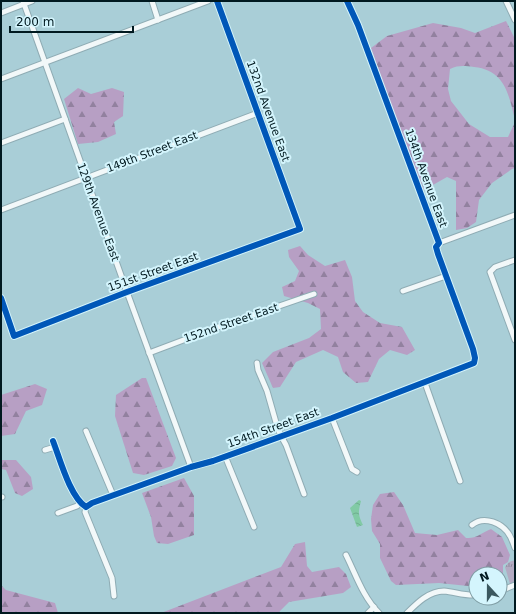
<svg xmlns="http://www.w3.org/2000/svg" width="516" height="614" font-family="'DejaVu Sans',sans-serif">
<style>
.forest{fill:url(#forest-firs)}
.park{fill:url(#park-tufts)}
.water{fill:url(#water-waves)}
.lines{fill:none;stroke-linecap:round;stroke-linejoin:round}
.minor-casing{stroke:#8facb4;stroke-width:7}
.minor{stroke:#f2f8f9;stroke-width:5}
.cycleway-casing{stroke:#d4f5fd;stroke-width:8}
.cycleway{stroke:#0057b8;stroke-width:6}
.labels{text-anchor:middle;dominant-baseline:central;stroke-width:4;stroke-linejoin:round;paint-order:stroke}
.street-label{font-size:11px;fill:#00191f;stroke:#d4f5fd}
</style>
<defs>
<pattern id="forest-firs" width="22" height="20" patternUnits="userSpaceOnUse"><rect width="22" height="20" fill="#b79fc4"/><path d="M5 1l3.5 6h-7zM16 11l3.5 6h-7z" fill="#92819f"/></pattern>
<pattern id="park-tufts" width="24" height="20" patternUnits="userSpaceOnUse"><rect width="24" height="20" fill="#b3abc2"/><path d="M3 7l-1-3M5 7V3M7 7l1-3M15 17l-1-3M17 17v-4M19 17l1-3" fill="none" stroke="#8f8a9d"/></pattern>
<pattern id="water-waves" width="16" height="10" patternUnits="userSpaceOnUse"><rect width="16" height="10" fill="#81caa5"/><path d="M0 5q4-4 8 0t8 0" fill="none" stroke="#6ead8e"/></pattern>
</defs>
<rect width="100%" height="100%" fill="#a9ced7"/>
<g class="forest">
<path d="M506 21 515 39V120C509 95 505 70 474 67 464 66 459 65 450 69L448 89 451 101 469 124 490 137H508L515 122V168L512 169 492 183 479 200 476 222 467 228 456 230V181L447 177 424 190 396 119 371 48 387 36 433 23 461 28 475 33Z"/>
<path d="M78 88 91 94 112 88 124 92 123 116 114 122 116 134 98 142 78 144 64 99Z"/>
<path d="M300 246 308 255 325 266 345 260 352 277 355 301 363 312 380 323 402 327 415 350 407 355 390 350 379 359 368 382 356 383 343 372 338 357 323 350 296 362 280 387 273 388 262 363 273 352 309 338 321 329 320 309 308 303 284 296 282 287 295 281 299 271 289 257 288 250Z"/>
<path d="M142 378H146L176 458 172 466 144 475 133 473 115 416 116 395Z"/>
<path d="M35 384 47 389 42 405 26 411 15 434 1 436V395Z"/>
<path d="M1 460H16L31 477 33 489 22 496 15 493 6 470 1 469Z"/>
<path d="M184 478 194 496V535L168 544 157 543 154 536 151 517 142 493Z"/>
<path d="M394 492 403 505 415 533 437 535 458 530 466 538C476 539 481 533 491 529L502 537 510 555 508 562 503 565V573L500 578V574H476V585L468 586 439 583 396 585 391 581 380 558V544L372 531 371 519 373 505 380 494Z"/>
<path d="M305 542 307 566 312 572 339 567 346 574 351 587 343 593 289 602 278 613H161L281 567 295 544Z"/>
<path d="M1 585 6 590 55 603 58 613H1Z"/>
</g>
<path class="park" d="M515 560V581L510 584 505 567 509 562Z"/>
<path class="water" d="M359 500 361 501C358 513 358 514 363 525L357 527 350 508Z"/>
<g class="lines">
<g class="minor-casing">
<g id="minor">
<path d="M23 1 127 292 191 467"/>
<path d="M152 1 158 20"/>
<path d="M506 1 515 20"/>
<path d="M1 13 32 1"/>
<path d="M1 79 208 1"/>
<path d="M1 143 65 119"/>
<path d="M1 210 258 113"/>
<path d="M439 243 515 215"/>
<path d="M515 260 495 267 490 272 515 340"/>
<path d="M403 291 446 276"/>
<path d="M1 298 14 336 127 292 300 229 217 1"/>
<path d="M149 353 218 327 314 294"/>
<path d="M257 363 258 370 267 391 277 426 281 436 286 445 304 494"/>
<path d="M425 383 460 481"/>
<path d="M332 418 352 469 357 472"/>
<path d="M86 431 113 495"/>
<path d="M53 441C60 459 70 497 86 507L92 503 191 467 213 461 332 418 474 363 475 358 473 349 438 254 436 247 439 243 358 25 347 1"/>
<path d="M45 450 55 447"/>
<path d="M225 456 254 527"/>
<path d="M1 497H2"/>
<path d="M86 507 85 512 112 578 114 596"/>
<path d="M58 513 77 506 80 503"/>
<path d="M472 525C484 515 503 523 510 536 512 540 514 545 515 548"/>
<path d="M346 555C356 575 363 597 379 613"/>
<path d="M500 591 515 585"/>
<path d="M368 613 374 607"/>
<path d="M407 613C417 603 429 591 444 591 455 592 465 596 476 595"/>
</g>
</g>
<use href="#minor" class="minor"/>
<g class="cycleway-casing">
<g id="cycleway">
<path d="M1 298 14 336 127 292 300 229 217 1"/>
<path d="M53 441C60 459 70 497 86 507L92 503 191 467 213 461 332 418 474 363 475 358 473 349 438 254 436 247 439 243 358 25 347 1"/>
</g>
</g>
<use href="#cycleway" class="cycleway"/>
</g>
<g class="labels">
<g class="street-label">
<text transform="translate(268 111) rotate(70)">132nd Avenue East</text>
<text transform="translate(152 152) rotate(-21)">149th Street East</text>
<text transform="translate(426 178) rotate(70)">134th Avenue East</text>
<text transform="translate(98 212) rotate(70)">129th Avenue East</text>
<text transform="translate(153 272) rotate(-20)">151st Street East</text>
<text transform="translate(231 323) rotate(-19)">152nd Street East</text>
<text transform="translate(273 428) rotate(-20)">154th Street East</text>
</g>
</g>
<rect width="516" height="614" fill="none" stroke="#00191f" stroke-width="4"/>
<g transform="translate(488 586) rotate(339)"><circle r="19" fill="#d4f5fd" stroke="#7f9da4"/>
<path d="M0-3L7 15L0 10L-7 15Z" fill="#3b585f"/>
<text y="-6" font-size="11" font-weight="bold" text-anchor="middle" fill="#00191f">N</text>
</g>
<path d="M10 26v6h123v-6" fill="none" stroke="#00191f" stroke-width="2"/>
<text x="16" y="26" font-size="12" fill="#00191f" stroke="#d4f5fd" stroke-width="3" paint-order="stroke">200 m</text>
</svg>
